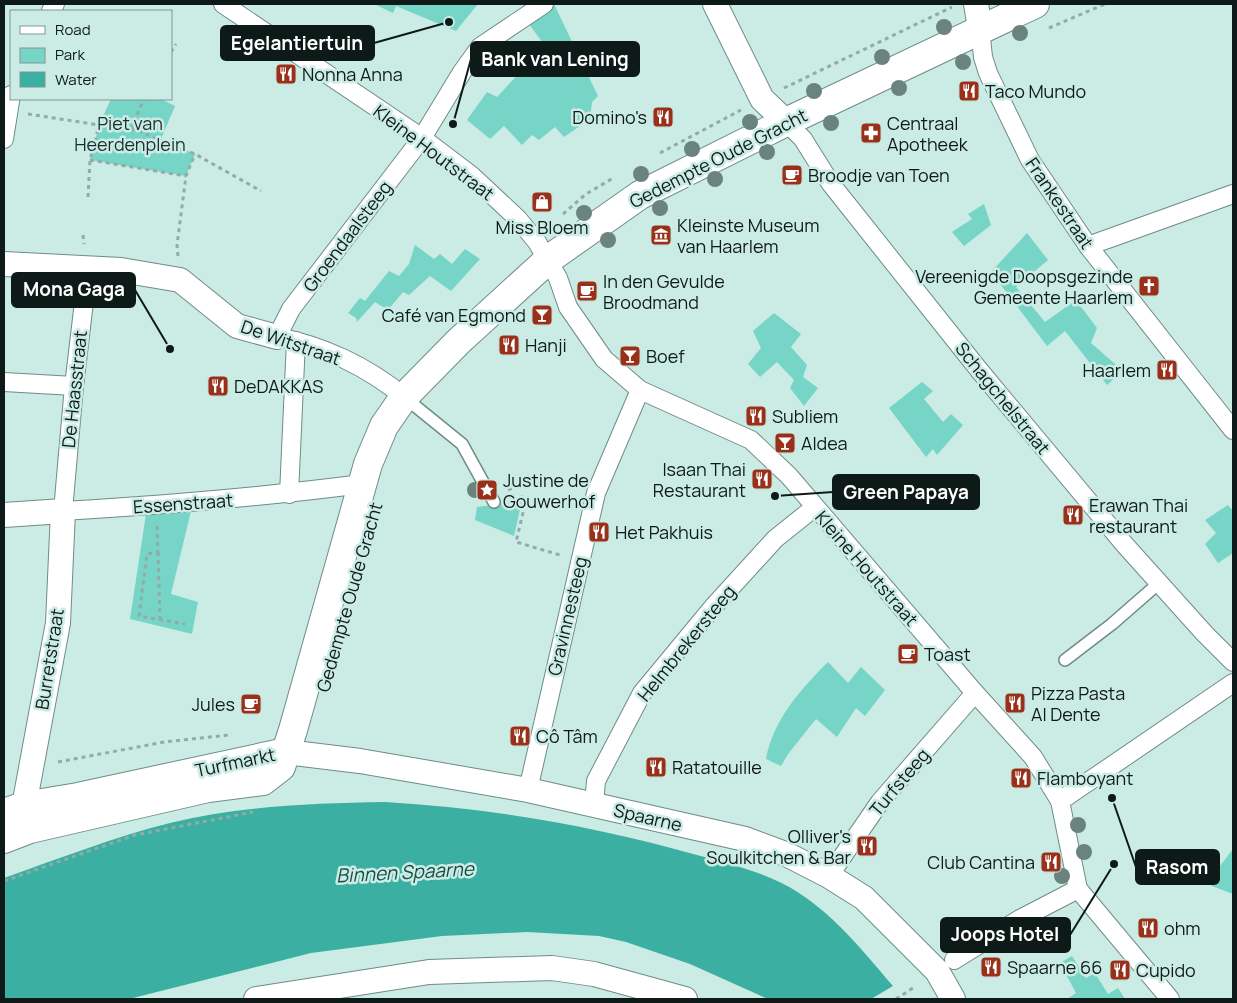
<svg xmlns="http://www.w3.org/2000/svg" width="1237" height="1003" font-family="Manrope,sans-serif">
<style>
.green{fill:#76d5c7}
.water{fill:#3bb0a2}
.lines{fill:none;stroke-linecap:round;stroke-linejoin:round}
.service-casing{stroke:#6f8c87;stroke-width:14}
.pedestrian-casing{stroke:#6f8c87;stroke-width:20}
.minor-casing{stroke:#6f8c87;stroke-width:26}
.tertiary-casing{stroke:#6f8c87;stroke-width:30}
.path{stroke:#91aba7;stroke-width:3;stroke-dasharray:4 4;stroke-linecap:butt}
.service{stroke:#fff;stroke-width:11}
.pedestrian{stroke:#fff;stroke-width:18}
.minor{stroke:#fff;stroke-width:24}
.tertiary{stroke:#fff;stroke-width:28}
.tree{fill:#6a837f}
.labels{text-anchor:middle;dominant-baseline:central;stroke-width:5;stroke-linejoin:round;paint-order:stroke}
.poi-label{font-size:18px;fill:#0e1a18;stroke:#cbebe5;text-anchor:start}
.park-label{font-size:18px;fill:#1a2e2b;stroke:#cbebe5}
.street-label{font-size:18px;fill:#0e1a18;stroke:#cbebe5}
.water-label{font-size:19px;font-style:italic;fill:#194a44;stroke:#cbebe5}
.leader{fill:none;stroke:#0e1a18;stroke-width:2}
.callout-dot{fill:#0e1a18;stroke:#cbebe5;stroke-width:2}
.callout{fill:#0e1a18;stroke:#0e1a18;stroke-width:2}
.callout-label{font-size:19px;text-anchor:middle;font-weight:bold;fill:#fff}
</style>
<rect width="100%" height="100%" fill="#cbebe5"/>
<g class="green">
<path d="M374 4H478L456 31 396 6 393 13Z"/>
<path d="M554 4 598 96 592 102 590 119 564 137 555 127 539 140 532 135 522 145 504 126 490 139 467 120 487 92 497 97 523 69 517 62 542 42 527 21Z"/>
<path d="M111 99H161L175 106 161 139 195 154 186 176 90 160 99 125Z"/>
<path d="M984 204 991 225 964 246 952 232 972 219 968 214Z"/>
<path d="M1027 233 1048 260 1016 287 1045 322 1076 300 1097 328 1091 343 1123 371 1107 385 1065 331 1047 346 991 272Z"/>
<path d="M415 245 434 259 440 254 452 264 465 249 480 259 451 291 430 276 409 295 403 292 388 310 375 302 357 322 356 318 348 313 360 298 365 301 389 271 399 276 409 264Z"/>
<path d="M774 313 801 334 791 347 807 365 803 377 818 388 804 406 790 388 794 380 777 362 760 377 748 364 761 348 753 331Z"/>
<path d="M922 382 933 391 924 399 943 422 951 414 963 425 937 455 933 449 926 457 889 408Z"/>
<path d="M522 501 514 536 475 520 477 507Z"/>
<path d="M1228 505 1233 511V553L1218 563 1205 544 1216 533 1205 520Z"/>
<path d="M191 511 171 594 198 602 192 634 130 619 146 514Z"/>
<path d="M828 662 848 683 861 667 885 690 865 716 856 708 837 737 816 719 788 754 781 766 766 759C773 720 801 689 828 662Z"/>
<path d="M1233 849V894L1212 886 1208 882Z"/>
<path d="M1072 956 1086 978 1095 973 1108 994 1118 988 1125 999H1067L1076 993 1060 963Z"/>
</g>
<path class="water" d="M385 802C491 808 595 826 697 855 732 865 769 873 799 893 837 918 864 952 893 986L871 999H768L690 964 626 942 599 936 527 932 442 936 311 953 129 999H4V878C58 859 114 837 170 823 240 806 313 803 385 802Z"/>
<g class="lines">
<g class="service-casing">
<g id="service">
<path d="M404 397 462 444 494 502"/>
<path d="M1065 660 1112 624 1159 583"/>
</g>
</g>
<g class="pedestrian-casing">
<g id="pedestrian">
<path d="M223 4 422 138 472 176 518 219 537 242 558 278 568 307 604 359 640 390 751 440 789 476 975 693 1033 757 1060 801 1078 889 1170 999"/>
<path d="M51 11 55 4"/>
<path d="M980 28 983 57 988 73 1030 160 1088 246 1233 430"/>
<path d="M786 122 803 139 831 184 979 370 1125 545 1205 634 1233 662"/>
<path d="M4 139 11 95"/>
<path d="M1088 246 1233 194"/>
<path d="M88 268 74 386 63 511C163 505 262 497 362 484"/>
<path d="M4 382 74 386"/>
<path d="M404 397C368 367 322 345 277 337L291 309 422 138 462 72 480 47 544 4"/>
<path d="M289 494 296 341"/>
<path d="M528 790 596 493 640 390"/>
<path d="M1060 801 1233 683"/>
<path d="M594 804 596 781 642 693 714 606 775 539 815 507"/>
<path d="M829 876 880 802 975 693"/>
<path d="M954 960 1020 919 1078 889"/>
</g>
</g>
<g class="minor-casing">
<g id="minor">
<path d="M715 4 762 99 786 122"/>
<path d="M976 4 980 28"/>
<path d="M4 264 121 270 180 280 237 326 277 337"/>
<path d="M4 515 63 511 58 623 24 806"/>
<path d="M286 752 360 761 528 790 745 839 788 855 829 876 864 898 937 971 953 999"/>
<path d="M256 999 429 972 552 968 594 974 685 999"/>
</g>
</g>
<g class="tertiary-casing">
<g id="tertiary">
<path d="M4 813 24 806 78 797 286 752"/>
<path d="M4 839 30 829 208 788 263 781 281 767 293 730 368 464 384 426 404 397 459 341 549 259 640 195 786 122 1035 4"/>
</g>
</g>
<g class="path">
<path d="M1049 28 1105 4"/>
<path d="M171 52 176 44"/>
<path d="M784 88 952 7"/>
<path d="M28 114 99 125"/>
<path d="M131 128 195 154 261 191"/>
<path d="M660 153 741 110"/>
<path d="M90 160 186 176"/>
<path d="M88 197 90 160 99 125 131 128 144 99"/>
<path d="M563 214 586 194 615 177"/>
<path d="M83 235 84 244"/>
<path d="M178 256 177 245 186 176 195 154"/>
<path d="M508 490 519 485"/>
<path d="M512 499 527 496 516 542 560 555"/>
<path d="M157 526 158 552 147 554 139 616 185 624"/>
<path d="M158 552 160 619"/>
<path d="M58 762 164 742 229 735"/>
<path d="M4 881 135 835 253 812"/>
<path d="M896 999 916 986"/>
</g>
<use href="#service" class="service"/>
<use href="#pedestrian" class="pedestrian"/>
<use href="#minor" class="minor"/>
<use href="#tertiary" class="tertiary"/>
</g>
<g class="tree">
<circle cx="944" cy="27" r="8"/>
<circle cx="1020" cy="33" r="8"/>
<circle cx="882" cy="57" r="8"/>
<circle cx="963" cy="62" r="8"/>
<circle cx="899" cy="88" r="8"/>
<circle cx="814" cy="91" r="8"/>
<circle cx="750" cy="122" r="8"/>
<circle cx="831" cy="123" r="8"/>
<circle cx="692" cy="149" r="8"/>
<circle cx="767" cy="152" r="8"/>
<circle cx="641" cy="174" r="8"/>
<circle cx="715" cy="179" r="8"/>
<circle cx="660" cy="208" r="8"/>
<circle cx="584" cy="213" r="8"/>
<circle cx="608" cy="240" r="8"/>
<circle cx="475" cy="490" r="8"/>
<circle cx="1078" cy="825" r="8"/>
<circle cx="1084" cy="852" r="8"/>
<circle cx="1062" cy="876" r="8"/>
</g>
<defs>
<g id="restaurant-square" transform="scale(1.125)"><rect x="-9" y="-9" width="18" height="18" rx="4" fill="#993019" stroke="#cbebe5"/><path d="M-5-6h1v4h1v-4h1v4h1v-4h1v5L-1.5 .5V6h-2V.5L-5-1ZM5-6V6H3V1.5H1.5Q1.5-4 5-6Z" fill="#fff"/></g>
<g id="pharmacy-square" transform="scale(1.125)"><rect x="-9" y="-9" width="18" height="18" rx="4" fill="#993019" stroke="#cbebe5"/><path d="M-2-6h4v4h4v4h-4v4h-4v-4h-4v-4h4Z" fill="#fff"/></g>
<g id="cafe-square" transform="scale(1.125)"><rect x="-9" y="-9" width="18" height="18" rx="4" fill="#993019" stroke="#cbebe5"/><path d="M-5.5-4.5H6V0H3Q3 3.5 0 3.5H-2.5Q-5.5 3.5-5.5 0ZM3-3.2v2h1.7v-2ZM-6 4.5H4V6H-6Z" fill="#fff"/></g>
<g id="shop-square" transform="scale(1.125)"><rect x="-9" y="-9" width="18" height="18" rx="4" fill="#993019" stroke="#cbebe5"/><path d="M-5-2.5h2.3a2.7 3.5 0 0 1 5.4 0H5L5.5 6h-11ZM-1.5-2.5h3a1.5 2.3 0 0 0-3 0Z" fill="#fff"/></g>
<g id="museum-square" transform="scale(1.125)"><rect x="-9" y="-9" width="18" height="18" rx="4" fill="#993019" stroke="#cbebe5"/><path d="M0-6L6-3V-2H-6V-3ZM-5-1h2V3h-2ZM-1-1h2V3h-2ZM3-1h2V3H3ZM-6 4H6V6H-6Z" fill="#fff"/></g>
<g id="church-square" transform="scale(1.125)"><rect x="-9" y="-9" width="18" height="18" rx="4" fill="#993019" stroke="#cbebe5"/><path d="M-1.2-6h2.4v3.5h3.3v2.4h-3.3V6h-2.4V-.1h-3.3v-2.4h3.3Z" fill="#fff"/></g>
<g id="bar-square" transform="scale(1.125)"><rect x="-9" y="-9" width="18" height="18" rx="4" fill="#993019" stroke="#cbebe5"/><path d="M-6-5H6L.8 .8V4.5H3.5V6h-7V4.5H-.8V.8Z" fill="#fff"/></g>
<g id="sight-square" transform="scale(1.125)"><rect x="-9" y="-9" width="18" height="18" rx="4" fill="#993019" stroke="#cbebe5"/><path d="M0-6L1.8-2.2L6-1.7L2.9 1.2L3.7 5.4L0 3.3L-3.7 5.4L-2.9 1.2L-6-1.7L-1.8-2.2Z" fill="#fff"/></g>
</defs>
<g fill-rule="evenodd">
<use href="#restaurant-square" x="286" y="74"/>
<use href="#restaurant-square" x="969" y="91"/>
<use href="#restaurant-square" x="663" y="117"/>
<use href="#pharmacy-square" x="871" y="133"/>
<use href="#cafe-square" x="792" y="175"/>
<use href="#shop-square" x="542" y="202"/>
<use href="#museum-square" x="661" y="235"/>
<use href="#church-square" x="1149" y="286"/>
<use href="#cafe-square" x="587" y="291"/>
<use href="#bar-square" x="542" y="315"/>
<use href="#restaurant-square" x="509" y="345"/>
<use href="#bar-square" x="630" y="356"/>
<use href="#restaurant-square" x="1167" y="370"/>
<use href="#restaurant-square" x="218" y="386"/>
<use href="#restaurant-square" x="756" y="416"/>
<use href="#bar-square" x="785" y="443"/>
<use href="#restaurant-square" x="762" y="479"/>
<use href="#sight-square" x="487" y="490"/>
<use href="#restaurant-square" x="1073" y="515"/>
<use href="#restaurant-square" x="599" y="532"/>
<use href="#cafe-square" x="908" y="654"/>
<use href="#restaurant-square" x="1015" y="703"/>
<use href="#cafe-square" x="251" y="704"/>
<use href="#restaurant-square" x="520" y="736"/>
<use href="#restaurant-square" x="656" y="767"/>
<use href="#restaurant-square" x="1021" y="778"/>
<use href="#restaurant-square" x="867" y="846"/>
<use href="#restaurant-square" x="1051" y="862"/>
<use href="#restaurant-square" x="1148" y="928"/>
<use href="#restaurant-square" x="991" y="967"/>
<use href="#restaurant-square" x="1120" y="970"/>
</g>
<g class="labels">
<g class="poi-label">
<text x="302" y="74">Nonna Anna</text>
<text x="985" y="91">Taco Mundo</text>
<text x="647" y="117" text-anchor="end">Domino's</text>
<text x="887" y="123">Centraal<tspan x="887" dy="21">Apotheek</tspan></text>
<text x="808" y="175">Broodje van Toen</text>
<text x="677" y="225">Kleinste Museum<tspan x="677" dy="21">van Haarlem</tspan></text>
<text x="542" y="227" text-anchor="middle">Miss Bloem</text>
<text x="1133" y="276" text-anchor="end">Vereenigde Doopsgezinde<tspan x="1133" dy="21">Gemeente Haarlem</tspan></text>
<text x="603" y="281">In den Gevulde<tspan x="603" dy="21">Broodmand</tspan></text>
<text x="526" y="315" text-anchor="end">Café van Egmond</text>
<text x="525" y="345">Hanji</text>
<text x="646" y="356">Boef</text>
<text x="1151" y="370" text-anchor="end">Haarlem</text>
<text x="234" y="386">DeDAKKAS</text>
<text x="772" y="416">Subliem</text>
<text x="801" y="443">Aldea</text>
<text x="746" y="469" text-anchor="end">Isaan Thai<tspan x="746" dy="21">Restaurant</tspan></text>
<text x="503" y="480">Justine de<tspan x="503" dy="21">Gouwerhof</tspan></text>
<text x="1089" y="505">Erawan Thai<tspan x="1089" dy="21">restaurant</tspan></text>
<text x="615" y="532">Het Pakhuis</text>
<text x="924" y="654">Toast</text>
<text x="1031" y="693">Pizza Pasta<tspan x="1031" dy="21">Al Dente</tspan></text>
<text x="235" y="704" text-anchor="end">Jules</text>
<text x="536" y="736">Cô Tâm</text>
<text x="672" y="767">Ratatouille</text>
<text x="1037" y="778">Flamboyant</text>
<text x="851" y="836" text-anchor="end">Olliver's<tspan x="851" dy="21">Soulkitchen &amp; Bar</tspan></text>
<text x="1035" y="862" text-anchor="end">Club Cantina</text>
<text x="1164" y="928">ohm</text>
<text x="1007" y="967">Spaarne 66</text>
<text x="1136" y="970">Cupido</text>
</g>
<g class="park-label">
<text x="130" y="123">Piet van<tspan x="130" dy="21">Heerdenplein</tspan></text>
</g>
<g class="street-label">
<text transform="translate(434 152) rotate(37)">Kleine Houtstraat</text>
<text transform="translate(718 158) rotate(-27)">Gedempte Oude Gracht</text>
<text transform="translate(1060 203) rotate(56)">Frankestraat</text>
<text transform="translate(347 236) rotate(-53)">Groendaalsteeg</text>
<text transform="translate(291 342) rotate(19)">De Witstraat</text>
<text transform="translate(74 389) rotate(-84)">De Haasstraat</text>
<text transform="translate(1003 398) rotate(51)">Schagchelstraat</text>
<text transform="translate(183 503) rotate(-4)">Essenstraat</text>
<text transform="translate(867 568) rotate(49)">Kleine Houtstraat</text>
<text transform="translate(349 597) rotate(-74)">Gedempte Oude Gracht</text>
<text transform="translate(567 616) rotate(-77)">Gravinnesteeg</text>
<text transform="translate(686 643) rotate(-51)">Helmbrekersteeg</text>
<text transform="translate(49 659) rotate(-81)">Burretstraat</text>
<text transform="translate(235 762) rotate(-12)">Turfmarkt</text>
<text transform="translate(899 782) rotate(-50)">Turfsteeg</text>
<text transform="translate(648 817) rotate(13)">Spaarne</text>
</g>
<g class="water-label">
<text transform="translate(405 872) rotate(-3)">Binnen Spaarne</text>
</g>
</g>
<path class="leader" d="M449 22L374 43M453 124L471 59M170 349L135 290M775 496L833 492M1112 798L1136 867M1114 864L1070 935"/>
<g class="callout-dot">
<circle cx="449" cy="22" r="5"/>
<circle cx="453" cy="124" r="5"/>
<circle cx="170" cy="349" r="5"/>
<circle cx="775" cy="496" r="5"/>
<circle cx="1112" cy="798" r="5"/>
<circle cx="1114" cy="864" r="5"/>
</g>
<g class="callout">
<rect x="221" y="26" width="153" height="34" rx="5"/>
<rect x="471" y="42" width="168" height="34" rx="5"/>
<rect x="12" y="273" width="123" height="34" rx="5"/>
<rect x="833" y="475" width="146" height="34" rx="5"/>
<rect x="1136" y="850" width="83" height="34" rx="5"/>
<rect x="941" y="918" width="129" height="34" rx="5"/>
</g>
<g class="callout-label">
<text x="297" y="50">Egelantiertuin</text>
<text x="555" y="66">Bank van Lening</text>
<text x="74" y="296">Mona Gaga</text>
<text x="906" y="499">Green Papaya</text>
<text x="1177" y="874">Rasom</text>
<text x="1005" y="941">Joops Hotel</text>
</g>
<rect width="1237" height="1003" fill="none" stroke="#0e1a18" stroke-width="10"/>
<rect x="10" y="10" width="162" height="90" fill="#cbebe5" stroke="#7f9793"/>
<rect x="20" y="26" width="25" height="8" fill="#ffffff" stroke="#7f9793"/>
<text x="55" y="35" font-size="15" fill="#0e1a18">Road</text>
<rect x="20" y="48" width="25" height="15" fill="#76d5c7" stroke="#7f9793"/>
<text x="55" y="60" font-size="15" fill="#0e1a18">Park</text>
<rect x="20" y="72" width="25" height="15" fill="#3bb0a2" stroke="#7f9793"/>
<text x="55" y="85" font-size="15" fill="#0e1a18">Water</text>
</svg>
